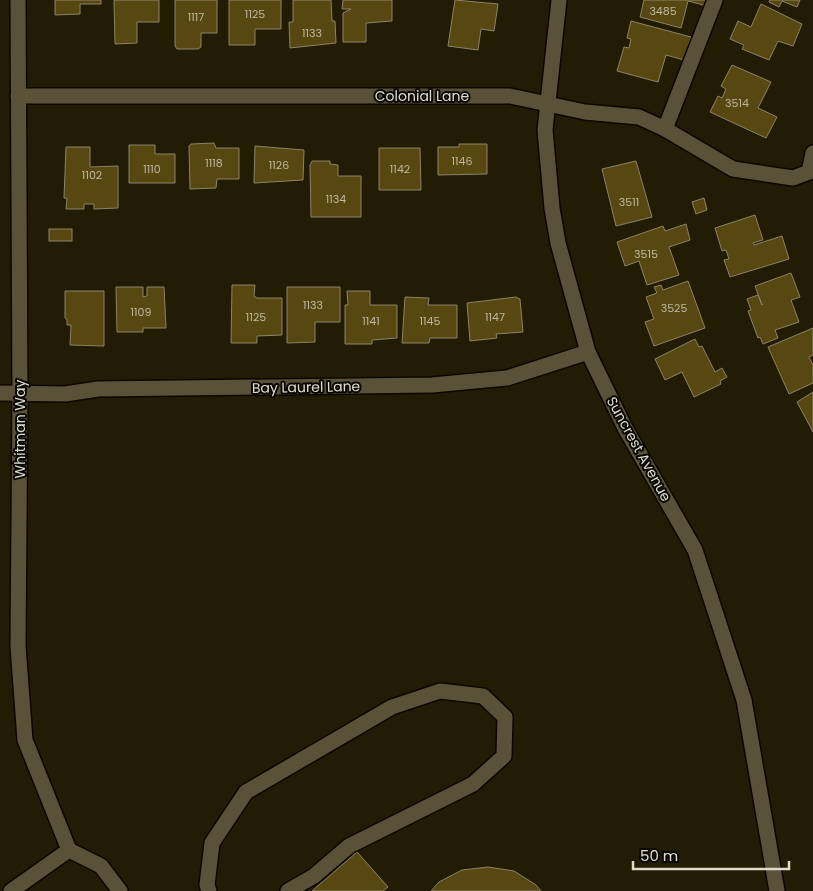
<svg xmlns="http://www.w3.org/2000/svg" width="813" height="891" font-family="Poppins,sans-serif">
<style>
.building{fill:#574812;stroke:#8b8368}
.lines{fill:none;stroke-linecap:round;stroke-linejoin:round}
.minor-casing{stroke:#0c0600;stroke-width:18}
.minor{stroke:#5a5238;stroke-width:15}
.labels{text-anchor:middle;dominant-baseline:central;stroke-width:4;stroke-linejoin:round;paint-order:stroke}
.number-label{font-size:11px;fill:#beb79e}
.street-label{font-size:14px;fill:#e0dccd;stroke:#090701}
</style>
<rect width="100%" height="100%" fill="#231c04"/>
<g class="building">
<path d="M55 0H101V4H80V14L55 15Z"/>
<path d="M114 0H159V22H137V43L115 44Z"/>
<path d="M175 0H217V33H201V47L198 49H177L175 46Z"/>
<path d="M229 0H281V29H255V45H229Z"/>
<path d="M293 0H331L332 21H335L336 43 290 48 289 22H293Z"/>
<path d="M343 0H392V21L366 23V42H343V13L351 9H342Z"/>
<path d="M455 0 498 4 494 31 481 29 478 50 448 46Z"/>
<path d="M644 0H708L707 6 688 1 681 28 640 17Z"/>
<path d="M770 0H800L797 7 782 1 779 7 769 2Z"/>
<path d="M761 4 802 24 793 46 778 41 769 60 742 49 744 45 730 39 738 21 751 27Z"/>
<path d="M631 21 691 37 684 60 666 55 658 82 617 71 624 47 629 48 631 39 627 38Z"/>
<path d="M732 65 771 82 758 108 777 117 766 138 710 112 718 96 722 98 726 89 721 86Z"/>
<path d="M214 143 216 148H239V179H217L216 188 190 189 189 146 191 144Z"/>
<path d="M459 144H487V174L438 175V147H459Z"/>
<path d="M129 145H155V154H175V183H129Z"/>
<path d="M255 146 304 150 303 180 254 183Z"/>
<path d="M66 147H90V167L118 166V208L94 209V204H84V209H66L67 198H64Z"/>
<path d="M379 148H420L421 190H379Z"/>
<path d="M312 161H330V164L338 165V176H361V217H311L310 165Z"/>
<path d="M636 161 652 217 616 226 602 169Z"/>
<path d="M704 198 707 210 696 214 692 202Z"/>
<path d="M755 215 763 240 753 243 754 245 782 236 789 259 730 277 724 260 729 259 726 250 722 251 715 228Z"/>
<path d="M686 224 690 240 669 247 679 275 647 285 639 261 625 266 617 242 663 226 665 231Z"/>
<rect x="49" y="229" width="23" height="12"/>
<path d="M791 273 800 297 791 300 799 322 775 330 778 338 763 344 760 337 758 338 748 311 751 310 747 299 758 295 762 305 755 286Z"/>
<path d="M688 281 705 328 654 346 645 322 654 319 646 297 657 293 654 287 661 285 663 290Z"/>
<path d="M232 285H255L254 296 257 298H282V335L257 336V343H231Z"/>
<path d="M116 287H143V297L147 296V287H164L166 328H143V332H117Z"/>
<path d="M287 287H340V322H315V342L287 343Z"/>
<path d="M65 291H104V346L70 345 71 325H67V319L65 318Z"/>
<path d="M347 291H370V305H397V338L372 340V344H345V305H348Z"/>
<path d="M405 297 429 298 428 305H457V338H430L429 343H402Z"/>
<path d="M516 297 520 299 523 332 496 334 497 338 470 341 467 303Z"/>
<path d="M813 328V355L809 357 813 365V383L789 394 768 347Z"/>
<path d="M695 339 699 347 702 346 715 372 722 368 727 377 720 381 721 384 694 397 682 372 665 380 655 359Z"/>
<path d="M813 392V432L797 402Z"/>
<path d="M357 852 388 887 383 891H312Z"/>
<path d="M488 867 514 871 536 885 541 891H431L439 882 462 870Z"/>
</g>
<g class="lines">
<g class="minor-casing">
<g id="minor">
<path d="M18 0 20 395 18 646 25 740 69 850"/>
<path d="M559 0 545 130 552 208 558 243 588 352 625 428 695 550 744 700 777 891"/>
<path d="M18 96H510L585 112 639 117 665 129 733 169 793 178 809 172"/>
<path d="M665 129 715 0"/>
<path d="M809 172 813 153"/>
<path d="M0 393 65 394 98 389 432 385 507 378 588 352"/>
<path d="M69 850 101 866 120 891"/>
<path d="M11 891 69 850"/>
<path d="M209 891 207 885 212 843 246 792 392 707 440 691 483 696 505 717 504 756 473 784 349 846 314 876 288 891"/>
</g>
</g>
<use href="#minor" class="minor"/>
</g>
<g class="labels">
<g class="number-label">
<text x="663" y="11">3485</text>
<text x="255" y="14">1125</text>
<text x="196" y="17">1117</text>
<text x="312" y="33">1133</text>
<text x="737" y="103">3514</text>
<text x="462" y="161">1146</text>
<text x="214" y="163">1118</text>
<text x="279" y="165">1126</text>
<text x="152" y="169">1110</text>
<text x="400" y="169">1142</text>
<text x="92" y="175">1102</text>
<text x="336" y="199">1134</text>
<text x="629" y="202">3511</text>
<text x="646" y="254">3515</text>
<text x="313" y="305">1133</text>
<text x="674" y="308">3525</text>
<text x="141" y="312">1109</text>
<text x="256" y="317">1125</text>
<text x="495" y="317">1147</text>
<text x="371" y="321">1141</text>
<text x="430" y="321">1145</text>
</g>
<g class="street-label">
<text x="422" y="96">Colonial Lane</text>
<text transform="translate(306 387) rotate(-1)">Bay Laurel Lane</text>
<text transform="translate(20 429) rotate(-90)">Whitman Way</text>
<text transform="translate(639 449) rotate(61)">Suncrest Avenue</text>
</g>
</g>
<path d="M633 861v8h156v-8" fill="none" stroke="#e0dccd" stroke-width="2.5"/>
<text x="640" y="861" font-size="15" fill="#e0dccd" stroke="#090701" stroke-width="4" paint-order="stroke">50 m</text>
</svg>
